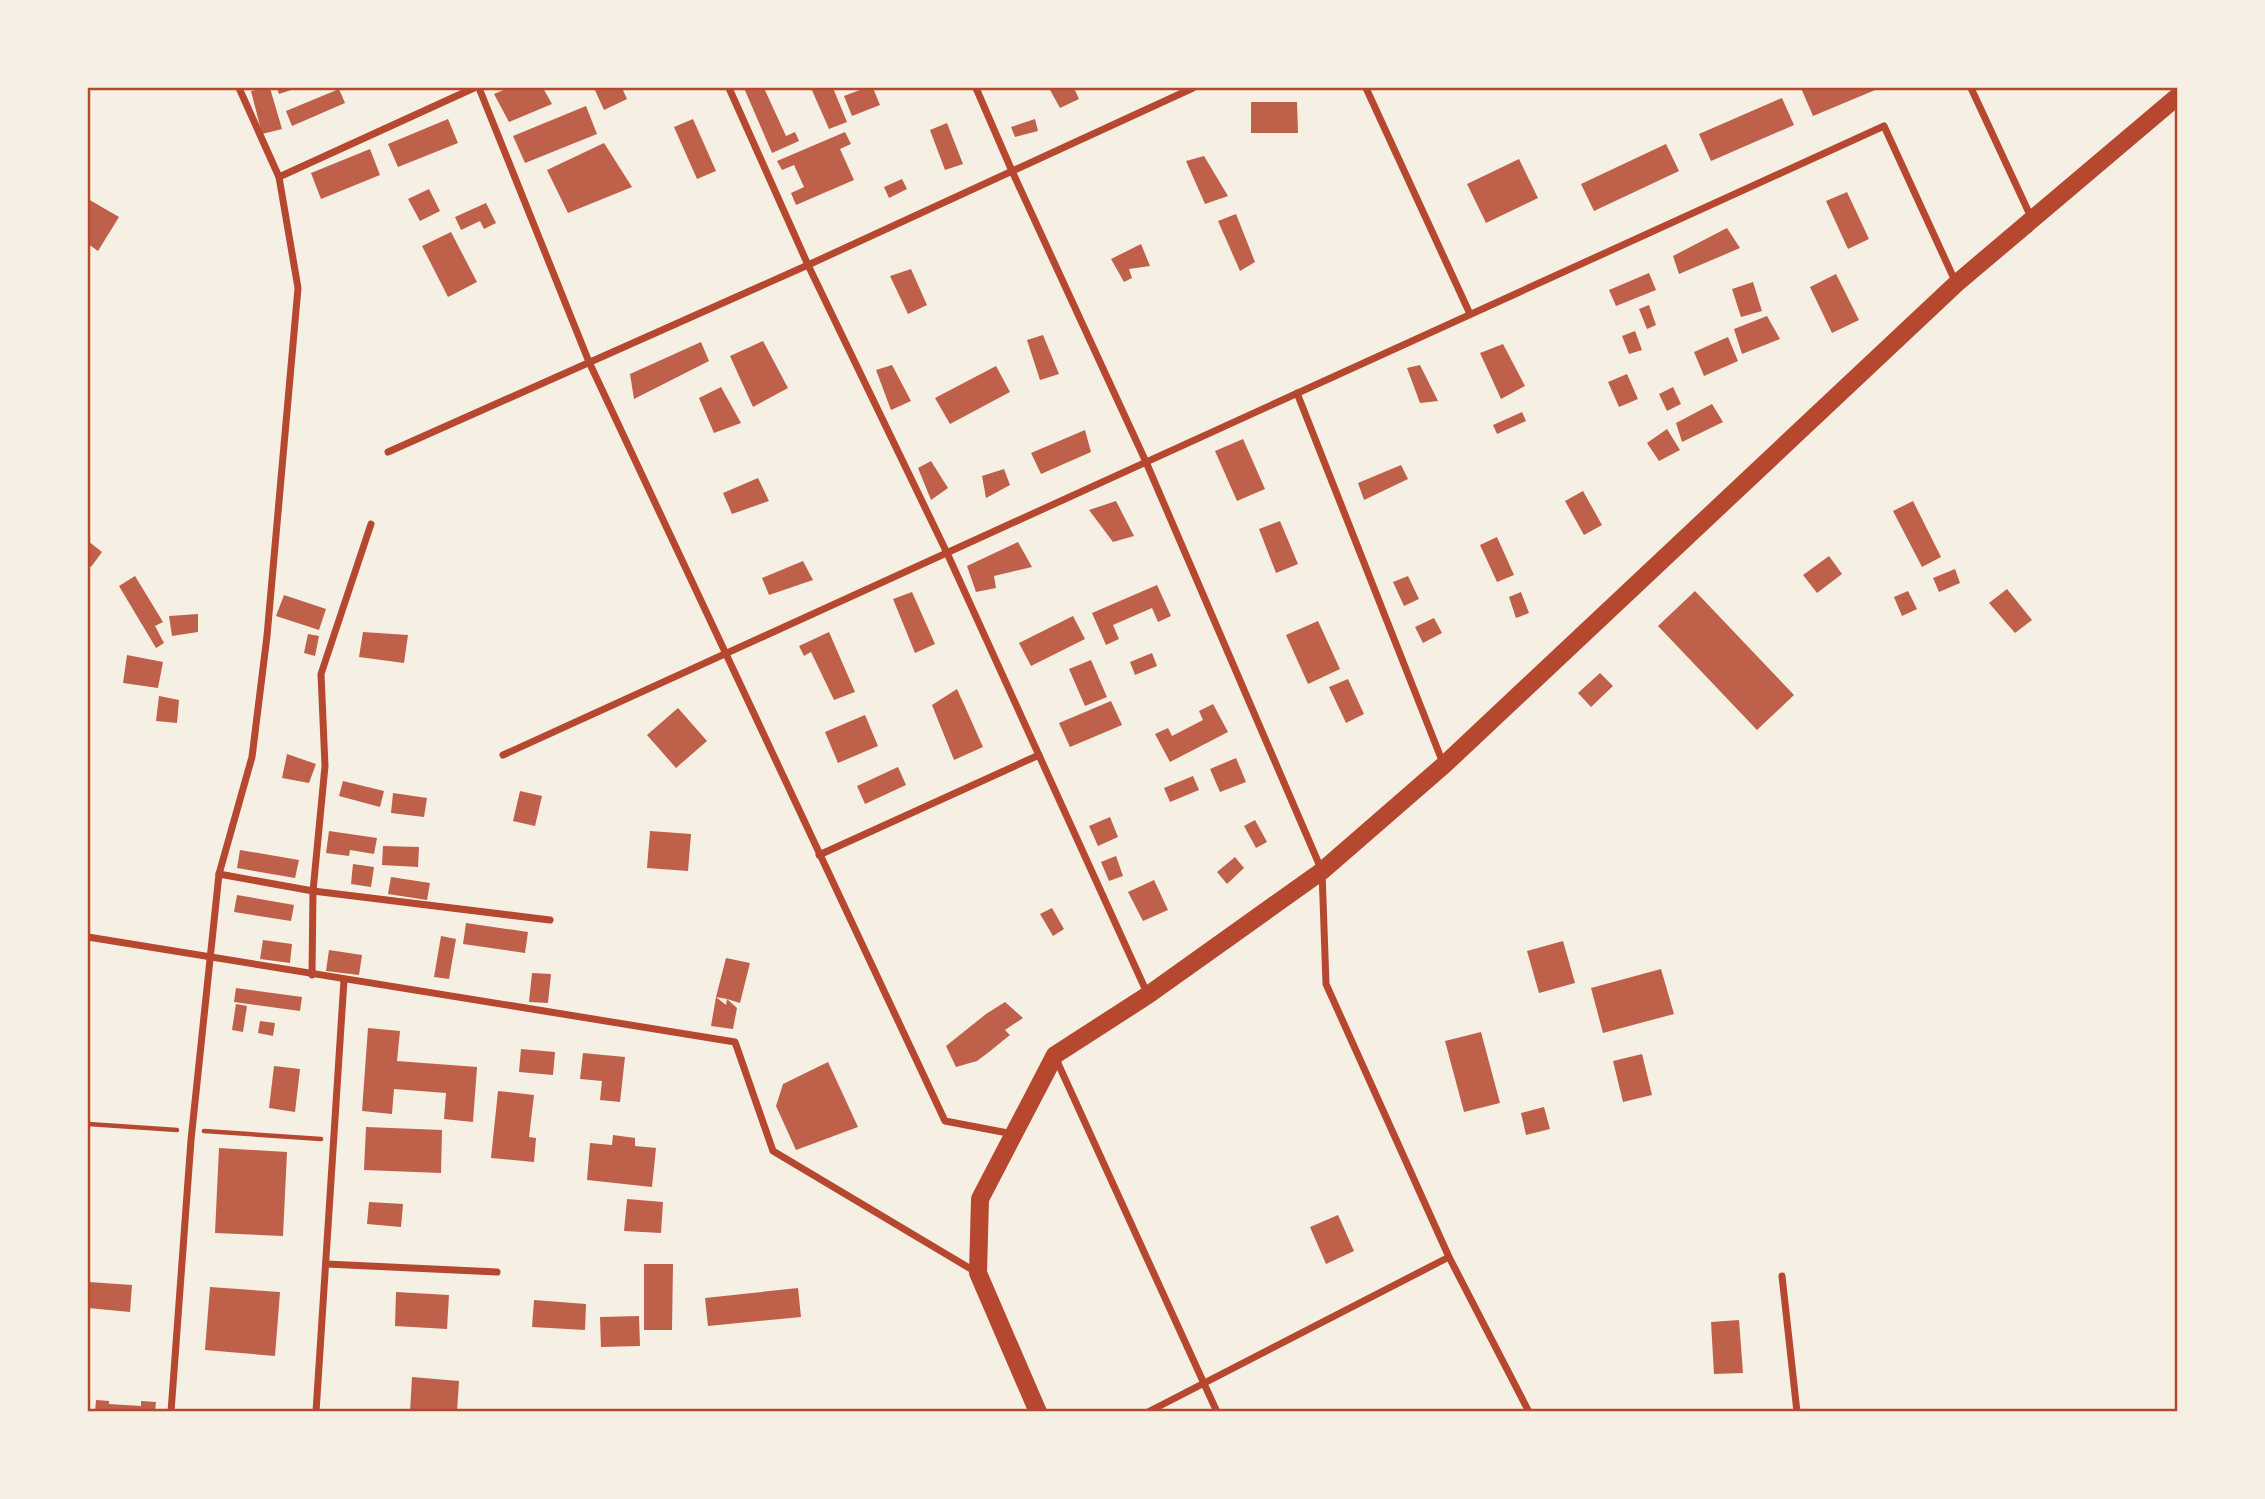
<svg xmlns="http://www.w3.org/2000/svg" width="2265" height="1499" font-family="'Space Grotesk',sans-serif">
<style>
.building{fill:#bf614a}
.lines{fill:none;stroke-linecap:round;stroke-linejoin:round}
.path{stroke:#b5482f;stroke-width:4.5}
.minor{stroke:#b5482f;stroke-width:7}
.primary{stroke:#b5482f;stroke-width:18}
.neatline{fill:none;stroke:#b5482f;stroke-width:2.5}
</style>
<rect width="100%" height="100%" fill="#f6efe4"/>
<g class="building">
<path d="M262 88H270L282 129 262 134 251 91Z"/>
<path d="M277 88H297L279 94Z"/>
<path d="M508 88H543L552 104 509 122 494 94Z"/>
<path d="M594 88H622L627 99 604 110Z"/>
<path d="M744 88H764L786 136 795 132 799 141 772 153Z"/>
<path d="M811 88H833L847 122 829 129Z"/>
<path d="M865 88H873L880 105 852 116 844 96Z"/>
<path d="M1049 88H1074L1079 99 1060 108Z"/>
<path d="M1801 88H1880L1813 116Z"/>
<path d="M339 89 345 103 292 126 286 111Z"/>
<path d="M1782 98 1794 125 1711 161 1699 134Z"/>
<path d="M1251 102H1297L1298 133H1251Z"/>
<path d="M586 106 597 134 525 163 513 136Z"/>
<path d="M448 119 458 143 398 167 388 144Z"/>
<path d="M693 119 716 171 697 179 674 127Z"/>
<path d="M1035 119 1038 131 1015 137 1011 127Z"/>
<path d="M947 123 963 164 945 170 930 130Z"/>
<path d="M845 132 851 144 840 149 854 180 796 205 791 193 804 187 794 165 782 170 777 161Z"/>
<path d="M604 143 632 187 568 213 547 170Z"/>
<path d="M1666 144 1679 171 1594 211 1581 184Z"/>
<path d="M370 149 380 175 321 199 311 173Z"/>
<path d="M1204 156 1228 196 1205 204 1186 161Z"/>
<path d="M1519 159 1538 198 1486 223 1467 184Z"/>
<path d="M902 179 907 189 889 198 884 187Z"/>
<path d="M429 189 440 211 420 221 408 199Z"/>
<path d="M1847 192 1869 239 1848 249 1826 201Z"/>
<path d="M88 199 119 217 98 251 88 244Z"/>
<path d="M486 203 496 223 484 229 480 221 461 230 455 217Z"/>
<path d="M1236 214 1255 262 1240 271 1218 221Z"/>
<path d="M1727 228 1740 248 1679 274 1673 256Z"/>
<path d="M451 232 477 282 448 297 422 246Z"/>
<path d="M1141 244 1150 266 1129 269 1132 278 1124 282 1111 259Z"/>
<path d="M911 269 927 305 908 314 890 276Z"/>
<path d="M1649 273 1656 290 1616 306 1609 290Z"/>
<path d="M1836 274 1859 320 1832 333 1810 287Z"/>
<path d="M1753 282 1762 311 1741 317 1732 289Z"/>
<path d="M1649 305 1656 325 1647 329 1639 309Z"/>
<path d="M1767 316 1780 339 1742 354 1734 329Z"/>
<path d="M1635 331 1642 350 1629 354 1622 336Z"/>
<path d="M1043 335 1059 374 1040 380 1027 340Z"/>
<path d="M1728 337 1738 361 1704 376 1694 352Z"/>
<path d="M763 341 788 388 753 407 730 356Z"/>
<path d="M701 342 709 361 634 399 630 374Z"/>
<path d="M1503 344 1525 386 1501 399 1480 353Z"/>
<path d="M892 365 911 401 891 410 876 370Z"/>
<path d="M1420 365 1438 401 1420 403 1407 368Z"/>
<path d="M996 366 1010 392 950 424 935 398Z"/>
<path d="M1627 374 1638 399 1619 407 1608 382Z"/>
<path d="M721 387 741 423 714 433 699 398Z"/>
<path d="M1673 387 1681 404 1667 411 1659 394Z"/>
<path d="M1712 404 1723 422 1682 442 1676 423Z"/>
<path d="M1522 412 1526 421 1497 434 1493 425Z"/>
<path d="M1667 429 1680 450 1659 461 1647 443Z"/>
<path d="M1085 430 1091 452 1041 474 1031 453Z"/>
<path d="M1243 439 1265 489 1237 501 1215 451Z"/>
<path d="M931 461 948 488 931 500 918 468Z"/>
<path d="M1401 465 1408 479 1364 500 1358 483Z"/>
<path d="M1004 469 1010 485 986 498 982 476Z"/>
<path d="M758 478 769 501 732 514 723 493Z"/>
<path d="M1583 491 1602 525 1584 535 1565 501Z"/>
<path d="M1116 501 1134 536 1113 542 1089 510Z"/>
<path d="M1913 501 1941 557 1922 567 1893 511Z"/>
<path d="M1280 521 1298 564 1276 573 1259 529Z"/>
<path d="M1497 537 1514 575 1497 582 1480 545Z"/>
<path d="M88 541 102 552 91 567 88 564Z"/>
<path d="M1018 542 1032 567 994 576 996 588 976 592 967 566Z"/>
<path d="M1829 556 1842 574 1817 593 1803 575Z"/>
<path d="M803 561 813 580 769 595 762 578Z"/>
<path d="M1955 569 1960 583 1939 592 1933 578Z"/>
<path d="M135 576 163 622 155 626 164 643 156 648 119 586Z"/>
<path d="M1408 576 1419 599 1404 606 1393 582Z"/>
<path d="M1157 585 1171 616 1158 622 1152 608 1113 625 1119 639 1106 645 1092 613Z"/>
<path d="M2007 589 2032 620 2015 633 1989 603Z"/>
<path d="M1695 591 1794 695 1757 730 1658 626Z"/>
<path d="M1908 591 1917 609 1902 616 1894 597Z"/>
<path d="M912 592 935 644 915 653 893 599Z"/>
<path d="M1521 592 1529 613 1516 618 1509 597Z"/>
<path d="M284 595 326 609 319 630 276 616Z"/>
<path d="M198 614V632L172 636 169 616Z"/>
<path d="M1073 616 1085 639 1031 666 1019 643Z"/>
<path d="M1434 618 1442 633 1423 643 1415 627Z"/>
<path d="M1318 621 1340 669 1308 684 1286 635Z"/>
<path d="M363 632 408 635 404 663 359 657Z"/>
<path d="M829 632 855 692 834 700 811 652 804 656 799 646Z"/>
<path d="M308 634 319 636 315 656 304 653Z"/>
<path d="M1152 653 1157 666 1135 675 1130 662Z"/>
<path d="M127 655 163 662 158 688 123 683Z"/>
<path d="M1091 660 1107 697 1085 706 1069 669Z"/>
<path d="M1600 673 1613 686 1591 707 1578 693Z"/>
<path d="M1348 679 1364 714 1346 723 1329 687Z"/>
<path d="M957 689 983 747 954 760 932 705Z"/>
<path d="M159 696 179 700 177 723 156 721Z"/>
<path d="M1111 701 1122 725 1070 747 1059 723Z"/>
<path d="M1213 704 1228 732 1170 762 1155 734 1168 728 1172 736 1203 720 1199 711Z"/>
<path d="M678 708 707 741 676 768 647 735Z"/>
<path d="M865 715 878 746 838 763 825 732Z"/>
<path d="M287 754 316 764 309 783 282 778Z"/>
<path d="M1236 758 1246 782 1220 792 1210 769Z"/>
<path d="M898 767 906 785 865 804 857 786Z"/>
<path d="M1193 776 1199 790 1170 802 1164 788Z"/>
<path d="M343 781 384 791 380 807 339 796Z"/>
<path d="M520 791 542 796 535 826 513 821Z"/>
<path d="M393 793 427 798 424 817 391 813Z"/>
<path d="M1110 817 1118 837 1098 846 1089 826Z"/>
<path d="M1255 820 1267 842 1256 848 1244 826Z"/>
<path d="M329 831 377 838 374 854 350 850 349 856 326 853Z"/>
<path d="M650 831 691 834 688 871 647 868Z"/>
<path d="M383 846 419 847 418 867 382 865Z"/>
<path d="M240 850 299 860 295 878 237 868Z"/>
<path d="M1116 856 1123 876 1109 881 1101 862Z"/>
<path d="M1235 857 1244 868 1227 884 1217 872Z"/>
<path d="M353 864 374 867 371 887 351 884Z"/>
<path d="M391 877 430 883 427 900 388 894Z"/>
<path d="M1154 880 1168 910 1143 921 1128 892Z"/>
<path d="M237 895 294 905 291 921 234 912Z"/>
<path d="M1052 908 1064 929 1053 936 1040 914Z"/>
<path d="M466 923 528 932 525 953 463 944Z"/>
<path d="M441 936 456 939 449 979 434 977Z"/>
<path d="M263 940 292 944 290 963 260 959Z"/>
<path d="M1563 941 1575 983 1539 993 1527 951Z"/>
<path d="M329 950 362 955 359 975 326 971Z"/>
<path d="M726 958 750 963 740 1003 727 999 737 1008 733 1029 711 1026 716 997 726 1005 727 999 716 997Z"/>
<path d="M1661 969 1674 1014 1603 1033 1591 988Z"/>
<path d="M532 973 551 974 548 1003 529 1002Z"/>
<path d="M236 988 302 997 300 1011 234 1002Z"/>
<path d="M1005 1002 1023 1018 1005 1030 1010 1035 989 1052 977 1061 956 1067 946 1046 986 1014Z"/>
<path d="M236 1004 247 1006 243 1032 232 1030Z"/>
<path d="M260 1021 275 1023 273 1036 258 1033Z"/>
<path d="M368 1028 400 1031 397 1061 477 1067 473 1122 444 1119 446 1093 394 1089 392 1114 362 1111Z"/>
<path d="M1481 1032 1500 1103 1464 1112 1445 1041Z"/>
<path d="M521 1049 555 1052 553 1075 519 1072Z"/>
<path d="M583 1053 625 1057 620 1102 600 1100 602 1081 580 1079Z"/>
<path d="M1642 1054 1652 1095 1623 1102 1613 1061Z"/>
<path d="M828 1062 858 1127 796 1150 776 1106 783 1084Z"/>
<path d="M274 1066 300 1069 295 1112 269 1108Z"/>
<path d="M498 1091 534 1095 529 1137 536 1138 534 1162 491 1158Z"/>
<path d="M1544 1107 1550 1129 1526 1135 1521 1113Z"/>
<path d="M366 1127 442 1130 441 1173 364 1170Z"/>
<path d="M613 1135 635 1138V1146L656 1148 652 1187 587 1180 590 1143 612 1145Z"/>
<path d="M219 1148 287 1152 283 1236 215 1233Z"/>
<path d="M627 1199 663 1202 661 1233 624 1231Z"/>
<path d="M369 1202 403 1204 401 1227 367 1224Z"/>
<path d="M1338 1215 1354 1251 1326 1264 1310 1227Z"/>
<path d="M644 1264H673L672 1330H644Z"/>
<path d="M89 1282 132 1285 130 1312 88 1308Z"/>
<path d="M210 1287 280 1292 275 1356 205 1350Z"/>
<path d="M798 1288 801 1317 708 1326 705 1298Z"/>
<path d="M396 1292 449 1295 447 1329 395 1326Z"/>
<path d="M534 1300 586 1304 585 1330 532 1327Z"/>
<path d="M639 1316 640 1346 601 1347 600 1317Z"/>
<path d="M1739 1320 1743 1373 1714 1374 1711 1322Z"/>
<path d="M412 1377 459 1381 457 1412H410Z"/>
<path d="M96 1400 109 1401V1404L141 1406V1401L156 1402 155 1412H95Z"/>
</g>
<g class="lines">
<g class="path">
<path d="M88 1124 177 1130"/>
<path d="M204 1131 321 1139"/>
</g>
<g class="minor">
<path d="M239 88 279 177"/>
<path d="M479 88 589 362 945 1121 1013 1134"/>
<path d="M729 88 808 265 947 553 1148 995"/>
<path d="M976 88 1012 171 1146 462 1322 871 1326 984 1449 1257 1529 1412"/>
<path d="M1366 88 1470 314"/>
<path d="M1971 88 2031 217"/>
<path d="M1297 393 1443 763"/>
<path d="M388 452 808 265 1193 88"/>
<path d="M503 755 1884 126 1956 283"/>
<path d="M819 855 1039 755"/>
<path d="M219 874 313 891 550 920"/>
<path d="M88 937 735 1042 773 1151 976 1272"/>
<path d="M312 975 313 891 325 766 321 674 371 524"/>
<path d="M1056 1059 1217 1412"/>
<path d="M326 1264 497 1272"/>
<path d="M1782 1276 1797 1412"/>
<path d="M171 1412 191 1140 219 874 252 757 267 636 298 288 279 177 474 88"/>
<path d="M316 1412 344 980"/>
<path d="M1148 1412 1449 1257"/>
</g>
<path class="primary" d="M1038 1412 978 1273 980 1199 1055 1055 1148 995 1322 871 1444 765 1957 283 2178 96"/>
</g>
<rect width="2265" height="1499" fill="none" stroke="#f6efe4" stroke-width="178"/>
<rect x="89" y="89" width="2087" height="1321" class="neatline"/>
</svg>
